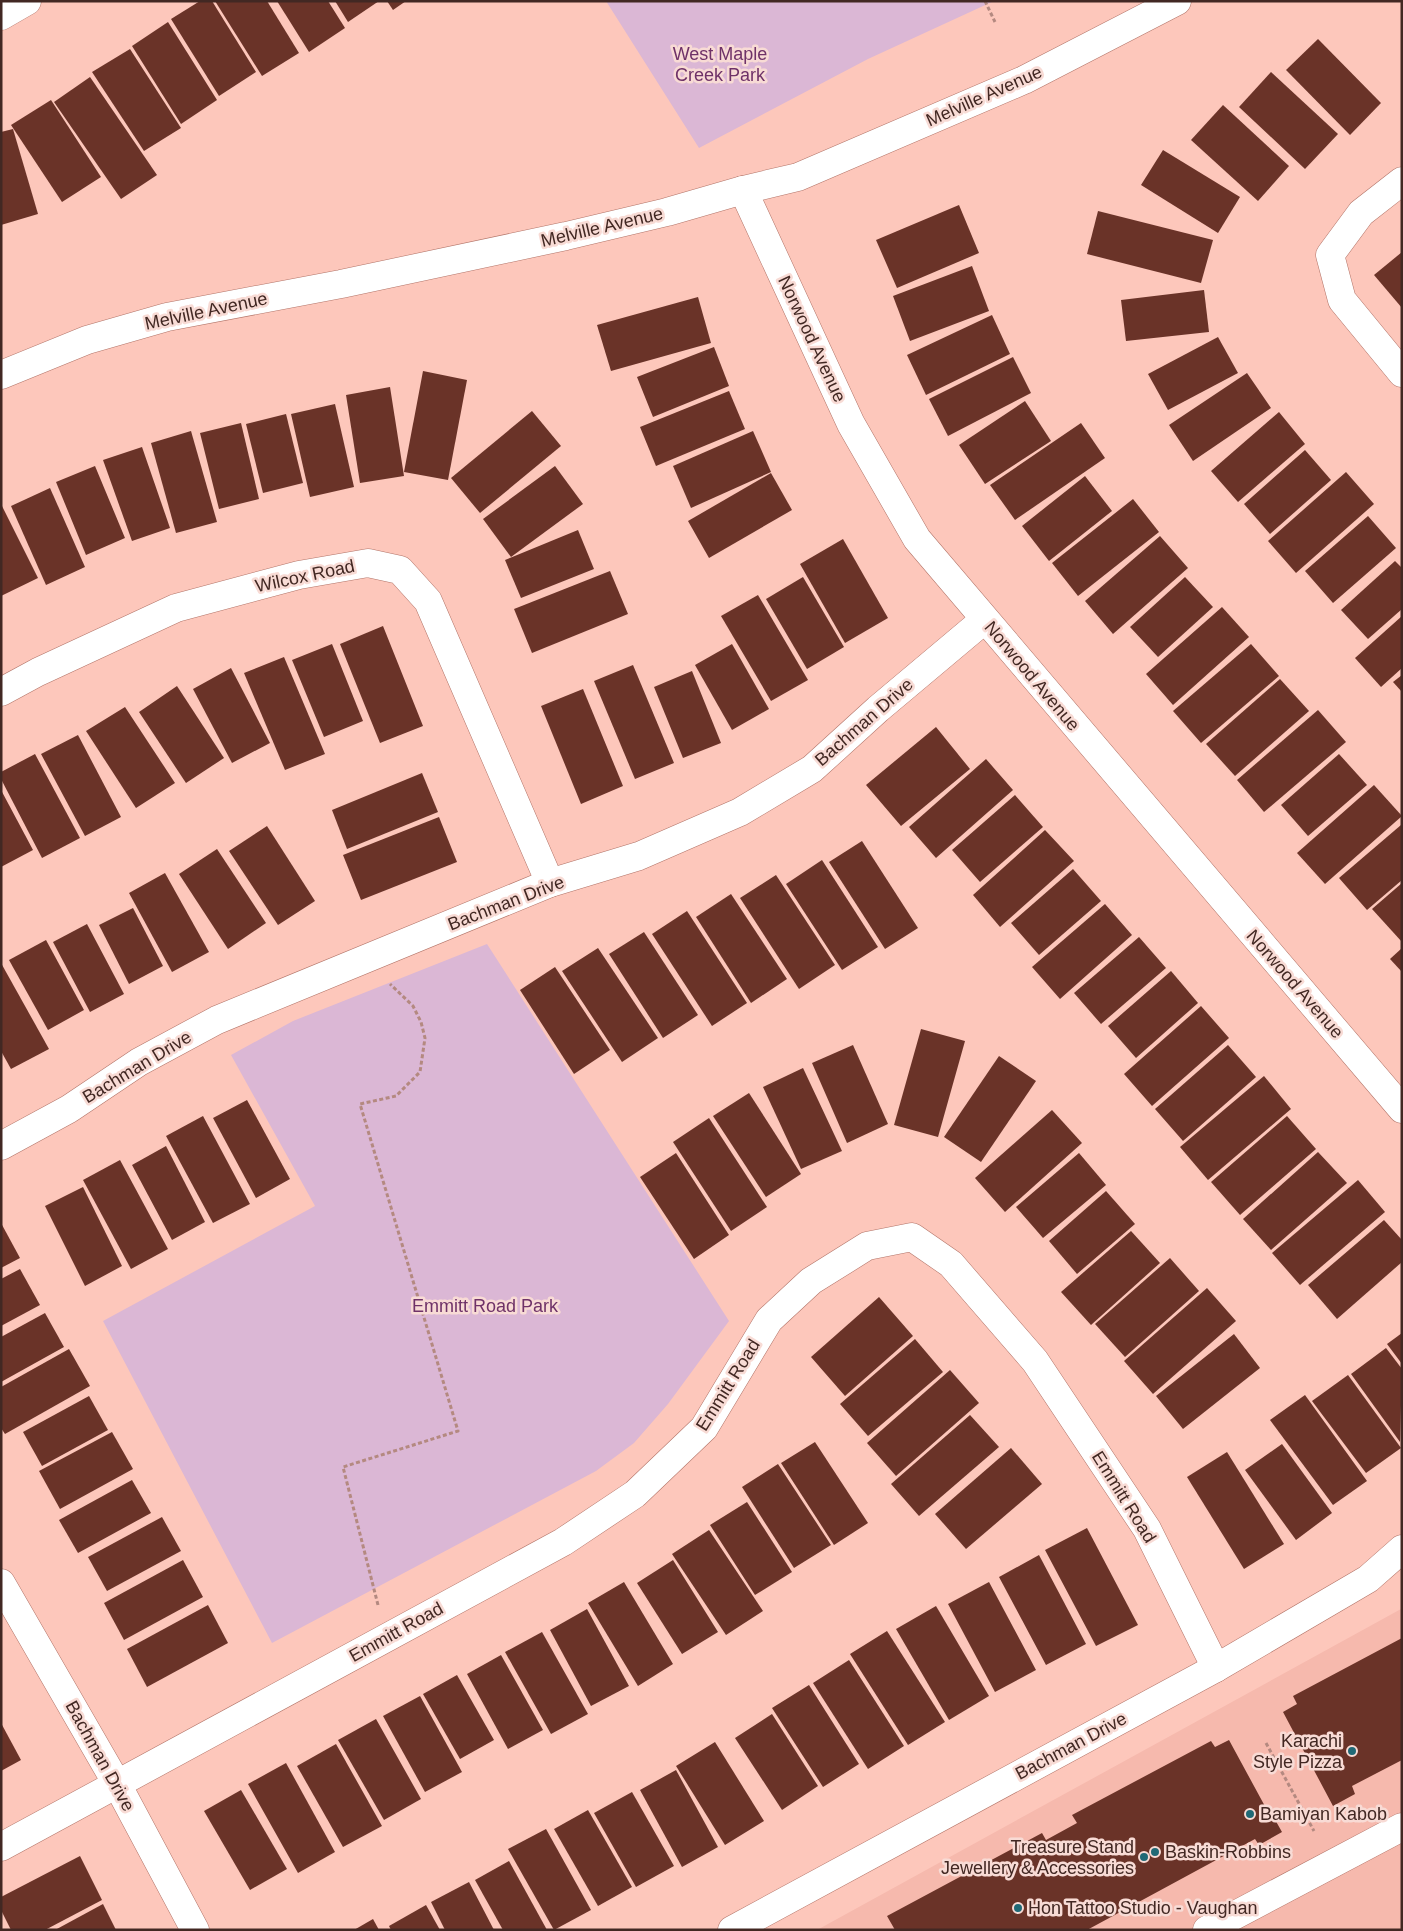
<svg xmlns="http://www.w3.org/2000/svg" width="1403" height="1931" font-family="Arial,sans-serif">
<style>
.built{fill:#f6b9ad}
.green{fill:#dbb7d5}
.building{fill:#6a3328}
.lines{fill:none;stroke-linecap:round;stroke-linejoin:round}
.minor-casing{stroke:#b27468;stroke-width:29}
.path{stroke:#b48980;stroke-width:3;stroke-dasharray:4 2.5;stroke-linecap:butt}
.minor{stroke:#fff;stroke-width:28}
.poi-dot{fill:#206976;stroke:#f8dbd5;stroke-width:2}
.labels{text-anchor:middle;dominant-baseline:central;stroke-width:5;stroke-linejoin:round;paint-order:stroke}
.park-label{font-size:18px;fill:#6f3268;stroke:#f8dbd5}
.street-label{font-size:18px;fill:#422823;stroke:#f8dbd5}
.poi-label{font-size:18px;fill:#422823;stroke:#f8dbd5;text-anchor:start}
</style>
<rect width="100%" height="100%" fill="#fdc7bb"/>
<path class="built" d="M1402 1607V1930H817L1401 1609Z"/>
<g class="green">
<path d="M606 1H994L868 59 699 148Z"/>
<path d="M487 944 729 1321 668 1404 634 1443 596 1471 272 1643 103 1321 315 1206 231 1055 293 1021Z"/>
</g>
<g class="building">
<path d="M200 1H212L256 72 219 96 171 19Z"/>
<path d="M215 1H267L299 53 262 76Z"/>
<path d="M277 1H328L345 28 309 52Z"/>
<path d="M335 1H379L348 22Z"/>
<path d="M387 1H406L393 10Z"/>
<path d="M168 22 217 100 181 124 132 46Z"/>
<path d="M1318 39 1381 103 1350 135 1286 70Z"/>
<path d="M130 49 181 128 144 151 92 72Z"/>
<path d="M1271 72 1338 134 1305 169 1239 107Z"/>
<path d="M90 77 157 175 121 199 54 102Z"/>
<path d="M51 100 101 177 62 202 11 125Z"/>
<path d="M1223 105 1289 166 1258 201 1191 140Z"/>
<path d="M13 129 38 214 1 225V132Z"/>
<path d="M1163 150 1240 197 1218 233 1141 185Z"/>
<path d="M959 205 979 253 897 288 876 240Z"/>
<path d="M1098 211 1213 240 1201 283 1087 254Z"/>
<path d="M1402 252V308L1374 275Z"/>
<path d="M972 266 989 311 910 341 893 296Z"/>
<path d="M1204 290 1209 332 1126 341 1121 300Z"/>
<path d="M698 297 711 343 611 371 597 325Z"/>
<path d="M992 315 1010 354 926 395 907 355Z"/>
<path d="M1218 337 1238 373 1168 410 1148 374Z"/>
<path d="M714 347 729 386 653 417 637 377Z"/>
<path d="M1013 357 1031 393 948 436 929 399Z"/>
<path d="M423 371 467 380 448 480 404 472Z"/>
<path d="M1247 373 1271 408 1193 461 1169 425Z"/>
<path d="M390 387 404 476 360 483 346 395Z"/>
<path d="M729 391 745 429 656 466 640 427Z"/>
<path d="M1025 401 1051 441 985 484 959 445Z"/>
<path d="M335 404 354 487 310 497 291 414Z"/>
<path d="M532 411 561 446 480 513 451 478Z"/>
<path d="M1279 412 1305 444 1238 502 1211 471Z"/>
<path d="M286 414 303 483 263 493 246 424Z"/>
<path d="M241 423 259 499 219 509 200 433Z"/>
<path d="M1081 423 1105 458 1015 520 990 485Z"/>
<path d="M191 431 217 522 176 533 151 443Z"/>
<path d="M753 431 771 472 691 508 673 466Z"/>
<path d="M142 447 170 528 132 541 103 460Z"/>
<path d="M1305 450 1331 480 1270 534 1244 504Z"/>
<path d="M95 466 125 538 86 555 56 482Z"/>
<path d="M555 466 583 504 511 557 483 519Z"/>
<path d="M1346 472 1374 504 1296 573 1268 541Z"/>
<path d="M771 473 792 510 709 558 688 521Z"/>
<path d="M1085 476 1112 511 1049 561 1022 526Z"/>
<path d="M50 488 85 567 46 585 11 506Z"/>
<path d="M1133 499 1159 532 1078 596 1052 563Z"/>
<path d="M1 504 38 578 1 596Z"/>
<path d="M1368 516 1396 548 1333 603 1305 571Z"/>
<path d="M578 530 594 569 521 598 505 560Z"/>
<path d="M1160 536 1188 568 1113 634 1085 601Z"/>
<path d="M843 539 888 618 845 643 800 564Z"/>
<path d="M1395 561 1402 568V609L1368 639 1341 610Z"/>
<path d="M610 571 628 614 532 653 514 609Z"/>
<path d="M803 577 844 647 807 669 766 599Z"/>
<path d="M1185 577 1213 607 1158 657 1130 627Z"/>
<path d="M758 595 808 680 771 701 721 616Z"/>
<path d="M1222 607 1249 637 1173 705 1146 674Z"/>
<path d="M1402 616V668L1381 687 1355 658Z"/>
<path d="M383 626 423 726 380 743 340 644Z"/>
<path d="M332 644 363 721 324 737 292 660Z"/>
<path d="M732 644 769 709 732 730 695 665Z"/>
<path d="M1251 644 1279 676 1201 743 1173 711Z"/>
<path d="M284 657 325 754 285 770 244 673Z"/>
<path d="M633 665 674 763 635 779 594 681Z"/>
<path d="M231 668 270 743 232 763 193 689Z"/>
<path d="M692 671 721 743 683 758 654 687Z"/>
<path d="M1402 675V692L1393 682Z"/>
<path d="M1280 679 1309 711 1235 776 1206 744Z"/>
<path d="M177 686 224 758 186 783 139 712Z"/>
<path d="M583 689 623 786 581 804 541 706Z"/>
<path d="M125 707 175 783 136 808 86 731Z"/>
<path d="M1318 710 1346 742 1264 812 1237 780Z"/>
<path d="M936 727 970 769 901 826 866 785Z"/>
<path d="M78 735 121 817 85 836 41 754Z"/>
<path d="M35 754 80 838 42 858 1 779V772Z"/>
<path d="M1339 754 1367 785 1308 836 1281 805Z"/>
<path d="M986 759 1013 790 936 858 909 827Z"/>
<path d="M422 773 438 812 347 849 332 810Z"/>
<path d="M1374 785 1402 816 1325 884 1297 853Z"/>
<path d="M1 790 33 850 1 867Z"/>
<path d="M1015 795 1043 827 980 882 952 850Z"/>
<path d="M439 817 457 862 361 900 343 855Z"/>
<path d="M1401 825 1402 880 1367 910 1339 878Z"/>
<path d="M267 826 315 901 278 925 229 851Z"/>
<path d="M1045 830 1074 861 1000 927 973 895Z"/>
<path d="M862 841 918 928 885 949 829 862Z"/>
<path d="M217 849 266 923 228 949 179 874Z"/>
<path d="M822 860 878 947 842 970 786 884Z"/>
<path d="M1073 869 1101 901 1039 955 1011 923Z"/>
<path d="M165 873 209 952 172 972 129 893Z"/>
<path d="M776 875 835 965 799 989 740 898Z"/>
<path d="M1402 883V942L1372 909Z"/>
<path d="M731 894 787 979 751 1003 696 917Z"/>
<path d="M1105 904 1132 935 1060 999 1032 967Z"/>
<path d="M133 908 163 966 129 984 99 925Z"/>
<path d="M687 911 747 1003 712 1026 652 934Z"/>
<path d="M87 924 124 994 90 1012 53 942Z"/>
<path d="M644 932 698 1015 663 1038 609 954Z"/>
<path d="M1139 937 1166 968 1101 1024 1074 993Z"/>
<path d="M46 940 84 1010 48 1030 9 960Z"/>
<path d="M598 948 658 1038 622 1062 562 971Z"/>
<path d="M1402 948V972L1390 959Z"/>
<path d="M1 963 49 1049 11 1069 1 1051Z"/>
<path d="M555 967 610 1050 574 1074 520 990Z"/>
<path d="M1171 971 1198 1003 1136 1058 1108 1026Z"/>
<path d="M1201 1006 1229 1038 1152 1106 1124 1074Z"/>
<path d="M921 1029 965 1041 938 1137 894 1125Z"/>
<path d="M853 1045 888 1124 847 1143 812 1063Z"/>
<path d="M1228 1045 1256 1077 1183 1141 1155 1109Z"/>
<path d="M999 1056 1036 1081 981 1162 944 1137Z"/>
<path d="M803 1068 842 1151 801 1169 763 1087Z"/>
<path d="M1264 1076 1291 1109 1208 1180 1180 1147Z"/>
<path d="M749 1093 801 1174 766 1197 713 1116Z"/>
<path d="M247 1100 290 1179 256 1198 213 1118Z"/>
<path d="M1052 1110 1082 1143 1005 1212 975 1178Z"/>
<path d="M203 1116 250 1204 213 1223 166 1136Z"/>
<path d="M1287 1116 1316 1149 1240 1215 1211 1182Z"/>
<path d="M709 1118 767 1207 731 1231 673 1142Z"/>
<path d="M166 1146 205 1222 172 1240 132 1165Z"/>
<path d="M1318 1152 1347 1183 1271 1250 1243 1219Z"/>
<path d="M676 1153 729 1235 694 1259 640 1177Z"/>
<path d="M1079 1153 1106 1185 1043 1238 1016 1207Z"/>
<path d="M120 1160 168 1249 131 1269 83 1180Z"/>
<path d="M1358 1180 1385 1212 1300 1285 1272 1253Z"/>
<path d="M83 1187 122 1266 85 1286 45 1206Z"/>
<path d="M1106 1191 1135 1224 1077 1274 1049 1241Z"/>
<path d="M1384 1220 1402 1240V1262L1337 1319 1308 1285Z"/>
<path d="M1 1223 20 1258 1 1268Z"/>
<path d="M1131 1231 1160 1263 1091 1325 1061 1292Z"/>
<path d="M1170 1258 1199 1291 1125 1357 1095 1324Z"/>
<path d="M20 1269 40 1305 1 1326V1279Z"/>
<path d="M1207 1288 1236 1321 1153 1394 1124 1361Z"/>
<path d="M879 1297 913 1336 845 1396 811 1357Z"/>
<path d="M45 1313 64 1347 1 1382V1337Z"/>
<path d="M1402 1333V1364L1387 1344Z"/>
<path d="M1234 1334 1260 1368 1183 1429 1156 1396Z"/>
<path d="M915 1339 943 1372 868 1436 840 1404Z"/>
<path d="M1386 1348 1402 1369 1400 1442 1351 1374Z"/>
<path d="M69 1349 90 1386 5 1434 1 1428V1387Z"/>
<path d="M950 1370 979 1403 896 1476 867 1443Z"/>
<path d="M1348 1375 1401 1448 1366 1473 1312 1401Z"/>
<path d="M1305 1395 1367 1481 1333 1505 1270 1420Z"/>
<path d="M89 1396 108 1430 42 1466 23 1432Z"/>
<path d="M970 1415 999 1447 919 1516 891 1484Z"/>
<path d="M112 1432 133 1469 60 1509 39 1471Z"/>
<path d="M815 1442 868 1523 834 1545 781 1463Z"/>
<path d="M1282 1444 1332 1513 1296 1540 1245 1470Z"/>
<path d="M1011 1448 1042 1484 966 1549 935 1514Z"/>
<path d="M1227 1452 1284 1544 1244 1569 1187 1477Z"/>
<path d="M778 1464 831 1545 794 1568 742 1487Z"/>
<path d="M132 1480 151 1513 78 1553 59 1520Z"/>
<path d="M747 1502 792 1572 755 1595 710 1525Z"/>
<path d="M162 1517 181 1551 107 1591 88 1557Z"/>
<path d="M1087 1528 1138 1625 1096 1646 1045 1550Z"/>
<path d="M709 1530 763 1611 726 1635 672 1554Z"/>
<path d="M1039 1555 1086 1644 1046 1665 999 1577Z"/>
<path d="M183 1560 203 1597 124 1640 104 1603Z"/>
<path d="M673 1560 718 1632 682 1654 637 1583Z"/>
<path d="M624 1582 673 1664 638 1686 588 1603Z"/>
<path d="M989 1582 1036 1670 995 1692 948 1604Z"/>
<path d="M208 1605 228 1643 147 1687 127 1649Z"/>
<path d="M936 1606 989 1696 949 1720 896 1629Z"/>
<path d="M587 1609 629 1686 591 1706 550 1630Z"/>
<path d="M887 1631 945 1722 908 1745 850 1654Z"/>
<path d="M542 1632 588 1714 551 1734 505 1652Z"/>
<path d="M1402 1638V1760L1352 1786 1355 1794 1333 1806 1283 1712 1297 1704 1293 1696Z"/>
<path d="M501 1655 543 1730 508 1749 467 1674Z"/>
<path d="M849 1660 904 1746 868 1769 813 1683Z"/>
<path d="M457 1675 494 1740 460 1759 423 1694Z"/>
<path d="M809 1685 859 1764 823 1787 772 1708Z"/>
<path d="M420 1696 462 1772 425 1792 383 1716Z"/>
<path d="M772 1714 818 1786 782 1810 735 1738Z"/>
<path d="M376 1719 421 1799 384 1820 338 1740Z"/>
<path d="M1 1723 21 1760 1 1771Z"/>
<path d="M1229 1740 1267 1810 1269 1809 1282 1832 1259 1845 1255 1839 1087 1930H895L887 1916 1042 1833 1046 1840 1077 1823 1072 1815 1211 1741 1215 1747Z"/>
<path d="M715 1742 764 1821 725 1845 676 1766Z"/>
<path d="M336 1744 382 1826 343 1847 297 1766Z"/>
<path d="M286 1763 335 1852 298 1873 248 1784Z"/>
<path d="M676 1770 718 1847 682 1867 640 1790Z"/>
<path d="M241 1790 287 1869 250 1890 204 1811Z"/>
<path d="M632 1792 674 1866 636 1887 594 1813Z"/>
<path d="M588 1810 632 1887 598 1906 554 1829Z"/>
<path d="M546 1829 591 1910 554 1930 508 1849Z"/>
<path d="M80 1856 102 1900 45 1930H11L1 1910V1897Z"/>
<path d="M509 1861 547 1930H503L475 1880Z"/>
<path d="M469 1882 494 1930H445L431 1902Z"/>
<path d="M103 1904 116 1930H55Z"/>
<path d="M426 1905 440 1930H391L389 1926Z"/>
<path d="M373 1919 379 1930H354Z"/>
</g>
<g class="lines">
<g class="minor-casing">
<g id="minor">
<path d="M1 16 27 1"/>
<path d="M1402 181 1361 213 1330 255 1342 300 1402 373"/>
<path d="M743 190 851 424 917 539 1402 1109"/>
<path d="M1 375 87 340 167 317 341 284 566 236 667 212 743 190 798 177 1024 80 1177 1"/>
<path d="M1 692 38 672 176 608 299 575 368 563 400 570 428 601 550 883"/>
<path d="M1 1146 69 1109 139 1062 217 1020 550 883 639 856 740 812 812 769 878 709 984 620"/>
<path d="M1 1583 117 1784 195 1930"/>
<path d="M1 1847 563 1542 635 1494 704 1428 769 1320 811 1281 867 1246 912 1237 951 1264 1035 1361 1147 1529 1216 1668"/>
<path d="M732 1930 1216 1668 1368 1579 1402 1549"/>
<path d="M1207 1930 1402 1827"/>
</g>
</g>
<g class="path">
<path d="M985 1 995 22"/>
<path d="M378 1605 343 1467 458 1431 360 1104 396 1096 420 1072 425 1038 421 1022 413 1006 390 984"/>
<path d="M1266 1743 1314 1831"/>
</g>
<use href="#minor" class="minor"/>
</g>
<g class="poi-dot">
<circle cx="1352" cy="1751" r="5"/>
<circle cx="1250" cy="1814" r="5"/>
<circle cx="1155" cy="1852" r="5"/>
<circle cx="1144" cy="1857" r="5"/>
<circle cx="1018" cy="1908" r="5"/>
</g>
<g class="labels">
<g class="park-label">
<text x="720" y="54">West Maple<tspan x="720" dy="21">Creek Park</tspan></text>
<text x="485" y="1306">Emmitt Road Park</text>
</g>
<g class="street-label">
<text transform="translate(984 96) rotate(-24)">Melville Avenue</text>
<text transform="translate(602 227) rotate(-13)">Melville Avenue</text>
<text transform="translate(206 311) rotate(-12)">Melville Avenue</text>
<text transform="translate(812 339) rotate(65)">Norwood Avenue</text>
<text transform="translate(305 576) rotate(-12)">Wilcox Road</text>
<text transform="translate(1032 676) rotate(50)">Norwood Avenue</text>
<text transform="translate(864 722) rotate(-41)">Bachman Drive</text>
<text transform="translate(506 903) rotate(-21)">Bachman Drive</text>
<text transform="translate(1295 984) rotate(49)">Norwood Avenue</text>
<text transform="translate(137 1067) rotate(-31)">Bachman Drive</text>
<text transform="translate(728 1385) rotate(-58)">Emmitt Road</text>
<text transform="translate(1124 1497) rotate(58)">Emmitt Road</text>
<text transform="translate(396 1632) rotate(-29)">Emmitt Road</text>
<text transform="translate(1071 1746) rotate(-28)">Bachman Drive</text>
<text transform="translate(100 1756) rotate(61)">Bachman Drive</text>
</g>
<g class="poi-label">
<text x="1342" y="1741" text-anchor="end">Karachi<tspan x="1342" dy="21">Style Pizza</tspan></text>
<text x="1260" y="1814">Bamiyan Kabob</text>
<text x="1134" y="1847" text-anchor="end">Treasure Stand<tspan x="1134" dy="21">Jewellery &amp; Accessories</tspan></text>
<text x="1165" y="1852">Baskin-Robbins</text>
<text x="1028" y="1908">Hon Tattoo Studio - Vaughan</text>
</g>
</g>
<rect width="1403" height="1931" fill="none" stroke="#422823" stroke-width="5"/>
</svg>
